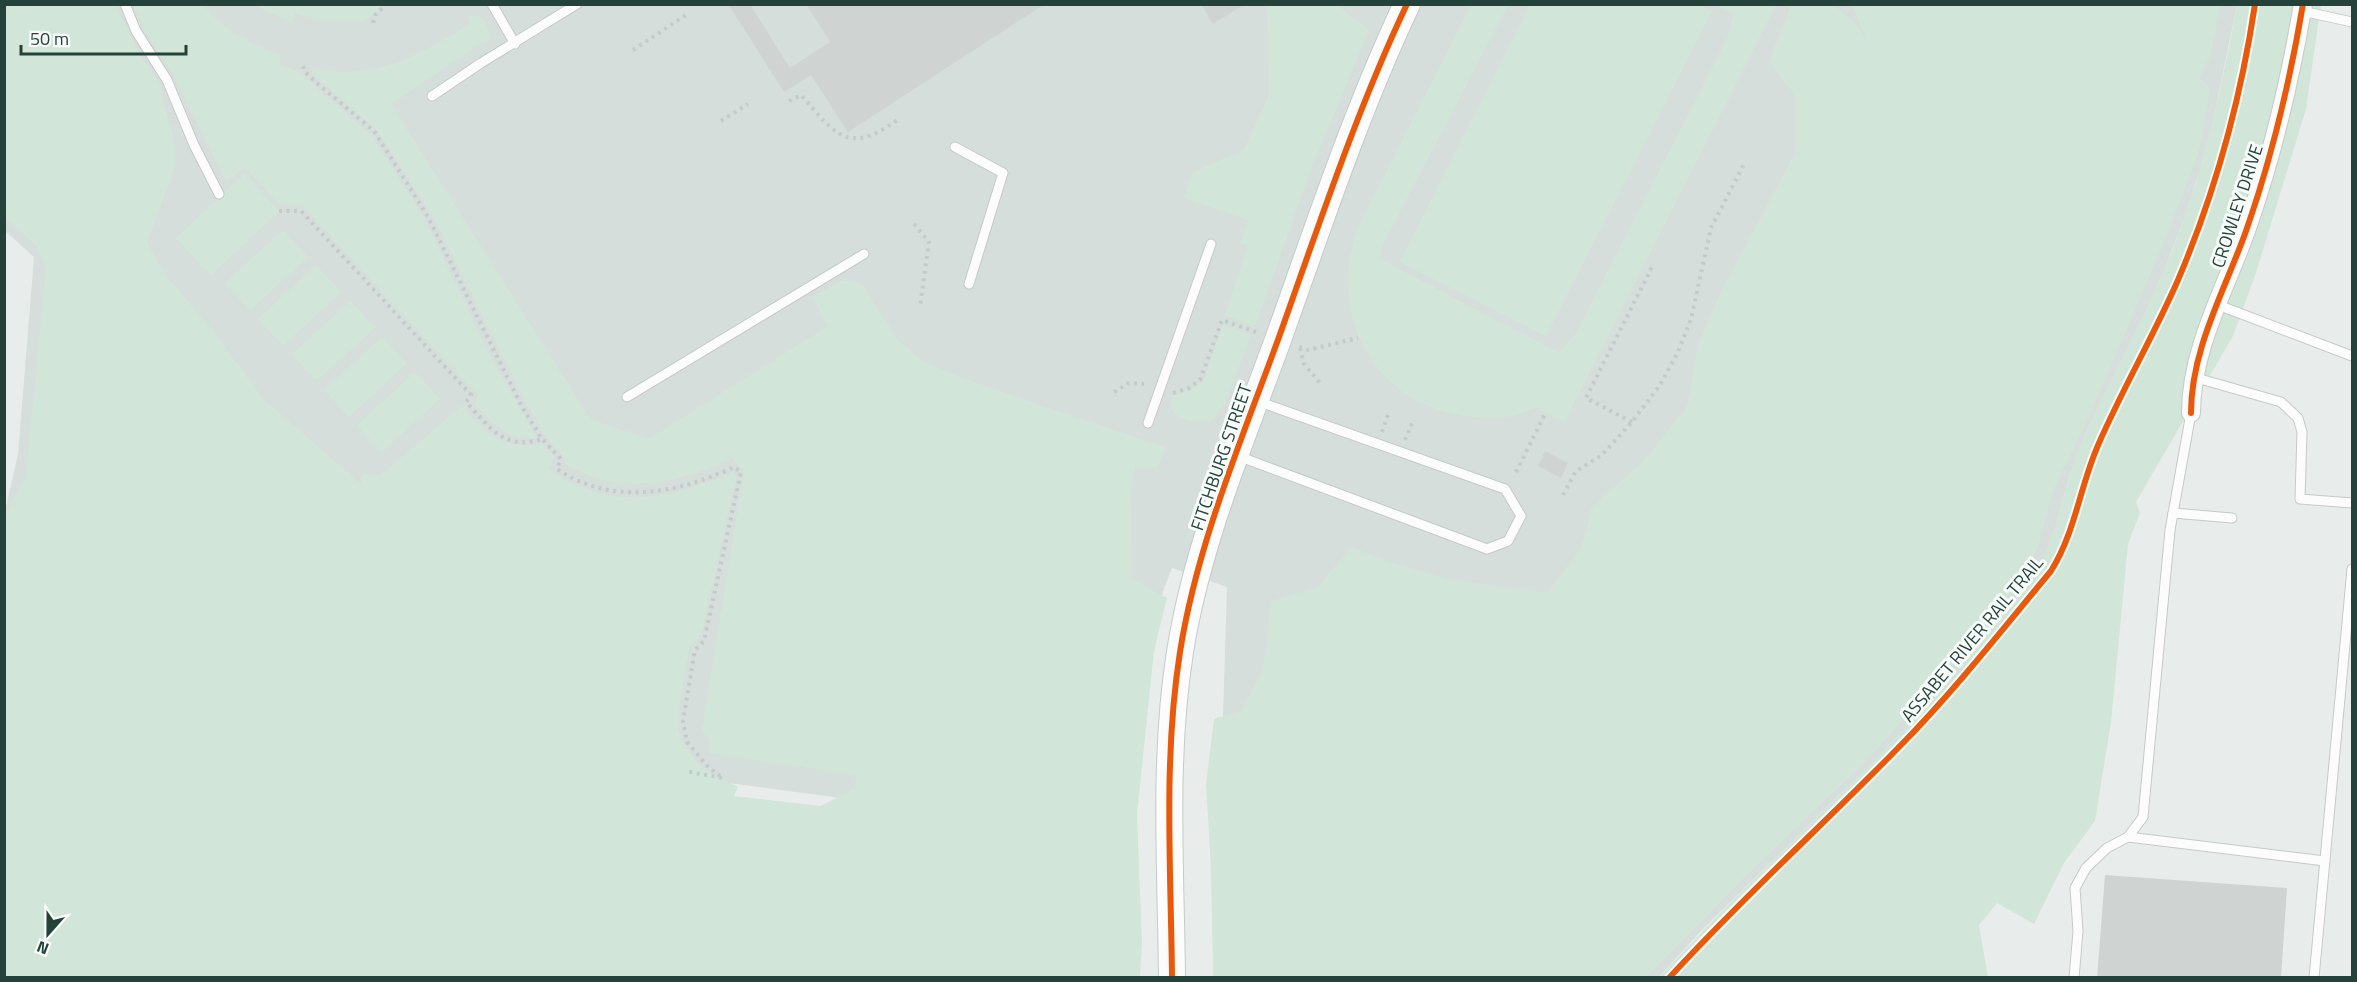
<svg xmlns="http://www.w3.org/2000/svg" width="2357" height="982" font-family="'Titillium Web',sans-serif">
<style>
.built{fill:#d6dedb}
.green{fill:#d1e6d8}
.building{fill:#cfd4d2}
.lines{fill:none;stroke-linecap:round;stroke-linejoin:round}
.lane-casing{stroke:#c5cac8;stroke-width:11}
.street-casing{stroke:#c5cac8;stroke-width:20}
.secondary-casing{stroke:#c3cbc8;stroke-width:28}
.path{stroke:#c3ccca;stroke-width:4;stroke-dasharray:3 4.5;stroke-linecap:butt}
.lane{stroke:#fcfcfc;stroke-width:9}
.street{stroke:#fcfcfc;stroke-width:18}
.secondary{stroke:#fcfcfc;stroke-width:26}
.cycleway-casing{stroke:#f7fbf9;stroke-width:10}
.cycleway{stroke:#e8590c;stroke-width:6}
.labels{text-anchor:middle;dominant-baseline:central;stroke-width:6;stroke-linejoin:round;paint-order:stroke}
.street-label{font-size:18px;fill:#24423a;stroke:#f7fbf9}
</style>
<rect width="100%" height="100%" fill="#e8edeb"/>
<path class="built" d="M5 5H2237L2209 140 2185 216 2164 271 2134 338 2085 434 2069 478 2056 526 2047 550 2031 579 1940 692 1896 739 1702 930 1659 977H1215L1227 587 1172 568 1130 678 1082 830 713 781 5 732V511L18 454 34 257 5 231Z"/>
<g class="green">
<path d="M5 4 115 5 141 57 162 86V99L173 135 176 164 147 243 167 277 213 331 264 400 361 484 363 474 381 475 462 406C487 435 502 450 542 444L554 457 549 470C613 512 667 500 734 472L736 478 702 632 689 649 679 707 678 730 683 744 704 770 738 787 734 796 821 806 855 788 856 775 709 753 710 741 702 730 744 470 732 459C690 477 645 491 600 479 588 476 576 469 565 464L563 456 544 434 522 395 436 222 378 131 312 73 310 69C322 70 335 72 347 72 394 71 433 47 471 23L468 16C484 13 489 24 489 38L391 104 590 419 649 439 828 326 813 298 840 281H853L863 286 897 339 923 362 982 385 1166 448 1158 467 1135 466 1131 489 1132 579 1167 598 1154 651 1137 814 1142 944 1140 977H5V516L26 478 46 269 36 245 5 217Z"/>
<path d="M1698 4 1712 11 1546 336 1400 262 1530 5Z"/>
<path d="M133 5H203C222 30 252 44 281 56L279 64 297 71 371 135 424 218 492 360 536 437C506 442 495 424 475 405L478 395 303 206 277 202 245 167 226 181 173 74 145 32Z"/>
<path d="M340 5H382C378 9 373 15 368 18 352 27 312 18 295 13L292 22 254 5Z"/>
<path d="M1267 5H1337L1369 30 1313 164 1255 326 1225 315 1248 246 1241 243 1249 220 1184 198 1193 172 1244 150 1269 94Z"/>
<path d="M1471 5H1508L1382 246 1380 259 1559 353 1576 333 1727 39 1734 14 1716 5H1776L1564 422 1537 408C1528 410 1519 414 1511 416 1398 431 1321 336 1357 230Z"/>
<path d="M1789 5H1833L1853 21 1869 44 1852 5H2221L2210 56 2199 78 2210 88 2199 151 2167 235 2094 405 2052 493 2038 547 2002 607 1868 759 1754 868 1646 977H1213L1211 868 1206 784 1214 719 1241 711 1263 670 1271 601 1318 587 1351 547 1390 562 1451 580 1547 593 1582 547 1592 507 1643 462 1687 407 1698 345 1721 292 1795 153V95L1769 62 1789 11Z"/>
<path d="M2237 5H2321L2306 109 2256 273 2233 336 2136 502 2140 513 2128 544 2111 723 2095 821 2064 863 2034 924 1997 903 1979 925 1988 977 1659 978C1762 864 1880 765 1977 645 1995 623 2016 601 2032 577 2060 534 2064 482 2084 436 2109 381 2139 329 2163 273 2200 187 2220 96 2237 5Z"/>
<path d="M244 174 279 211 211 275 176 238Z"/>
<path d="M283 230 308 257 250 310 225 283Z"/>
<path d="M316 265 341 292 283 346 258 319Z"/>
<path d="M351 301 375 328 316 381 292 354Z"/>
<path d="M1223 324 1251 335 1225 403 1211 421C1193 422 1181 422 1170 407L1173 396 1191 390 1204 381Z"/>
<path d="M382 337 407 363 349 417 324 390Z"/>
<path d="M415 372 440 399 382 452 357 425Z"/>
</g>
<g class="building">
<path d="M728 4H750L790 68 830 42 806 4H1045L848 132 811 75 784 92Z"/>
<path d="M1201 4H1245L1213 24Z"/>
<path d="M1545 451 1568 463 1561 478 1538 466Z"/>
<path d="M2105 875 2287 888 2281 978H2097Z"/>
</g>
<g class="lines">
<g class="lane-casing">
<g id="lane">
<path d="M125 4 136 31 167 80 194 145 219 194"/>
<path d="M492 4 515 44"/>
<path d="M2302 11 2352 22"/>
<path d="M432 96 481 63 577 4"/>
<path d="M955 147 1003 173 969 284"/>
<path d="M2218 305 2352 356"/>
<path d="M2193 377 2281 402 2298 418 2302 432 2300 499 2352 503"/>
<path d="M627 397 864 254"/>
<path d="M1148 423 1211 244"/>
<path d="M1238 456 1487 549 1508 541 1521 516 1505 489 1257 401"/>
<path d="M2173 513 2232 518"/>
<path d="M2128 837 2325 861"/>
<path d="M2074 978 2078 931 2075 888 2086 868 2107 848 2128 837 2143 817 2170 530 2191 413"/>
<path d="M2314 978 2352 569"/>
</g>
</g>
<g class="street-casing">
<path id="street" d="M2191 413C2191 349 2225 290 2246 231 2272 157 2290 81 2303 4"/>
</g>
<g class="secondary-casing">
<path id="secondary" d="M1172 978C1171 870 1163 759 1180 652 1197 544 1242 439 1279 337 1319 225 1356 112 1407 4"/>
</g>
<g class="path">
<path d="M373 23 375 15 387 4"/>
<path d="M633 50 689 13"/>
<path d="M303 66 305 72 318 84 374 131 427 215 522 407 542 439 561 459 557 469C612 506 677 494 734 467L741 472 704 641 695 650 683 721 687 742 709 768 723 778 685 771"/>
<path d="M789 101 801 95C835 134 848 156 897 120"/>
<path d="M721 121 748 104"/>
<path d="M279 211H301L471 395 466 402C490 427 503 451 542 439"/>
<path d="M914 224 929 242 920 307"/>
<path d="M1299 347 1308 350 1358 338"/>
<path d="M1300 348 1304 364 1322 385"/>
<path d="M1114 392 1129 383 1144 384"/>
<path d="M1173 393 1189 388 1200 380 1222 320 1256 332"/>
<path d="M1632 422 1586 398 1653 265"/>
<path d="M1382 432 1389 412"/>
<path d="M1405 440 1413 421"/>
<path d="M1516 472 1546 412"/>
<path d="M1563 495 1576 471 1602 455 1632 422 1660 385 1678 352 1691 319 1711 228 1745 162"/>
</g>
<use href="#lane" class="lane"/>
<use href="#street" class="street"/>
<use href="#secondary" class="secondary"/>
<g class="cycleway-casing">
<g id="cycleway">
<path d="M2191 413C2191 349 2225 290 2246 231 2272 157 2290 81 2303 4"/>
<path d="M1172 978C1171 870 1163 759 1180 652 1197 544 1242 439 1279 337 1319 225 1356 112 1407 4"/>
<path d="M1669 978C1743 897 1824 824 1900 746 1954 691 2002 630 2051 571 2076 531 2080 485 2099 443 2123 388 2154 335 2178 280 2215 193 2241 98 2255 4"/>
</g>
</g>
<use href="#cycleway" class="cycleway"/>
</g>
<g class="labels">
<g class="street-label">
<text transform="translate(2237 206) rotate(-72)">CROWLEY DRIVE</text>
<text transform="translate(1221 457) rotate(-71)">FITCHBURG STREET</text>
<text transform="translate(1972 639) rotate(-50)">ASSABET RIVER RAIL TRAIL</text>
</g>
</g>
<rect width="2357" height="982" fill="none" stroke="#24423a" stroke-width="12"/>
<g transform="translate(48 934) rotate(201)" stroke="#f7fbf9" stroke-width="4.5" paint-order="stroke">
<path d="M0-4.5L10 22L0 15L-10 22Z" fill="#24423a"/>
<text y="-9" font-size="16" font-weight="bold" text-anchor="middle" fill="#24423a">N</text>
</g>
<path d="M21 45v9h165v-9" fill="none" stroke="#24423a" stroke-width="3"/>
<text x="30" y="45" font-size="18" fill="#24423a" stroke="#f7fbf9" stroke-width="4.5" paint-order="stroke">50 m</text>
</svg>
